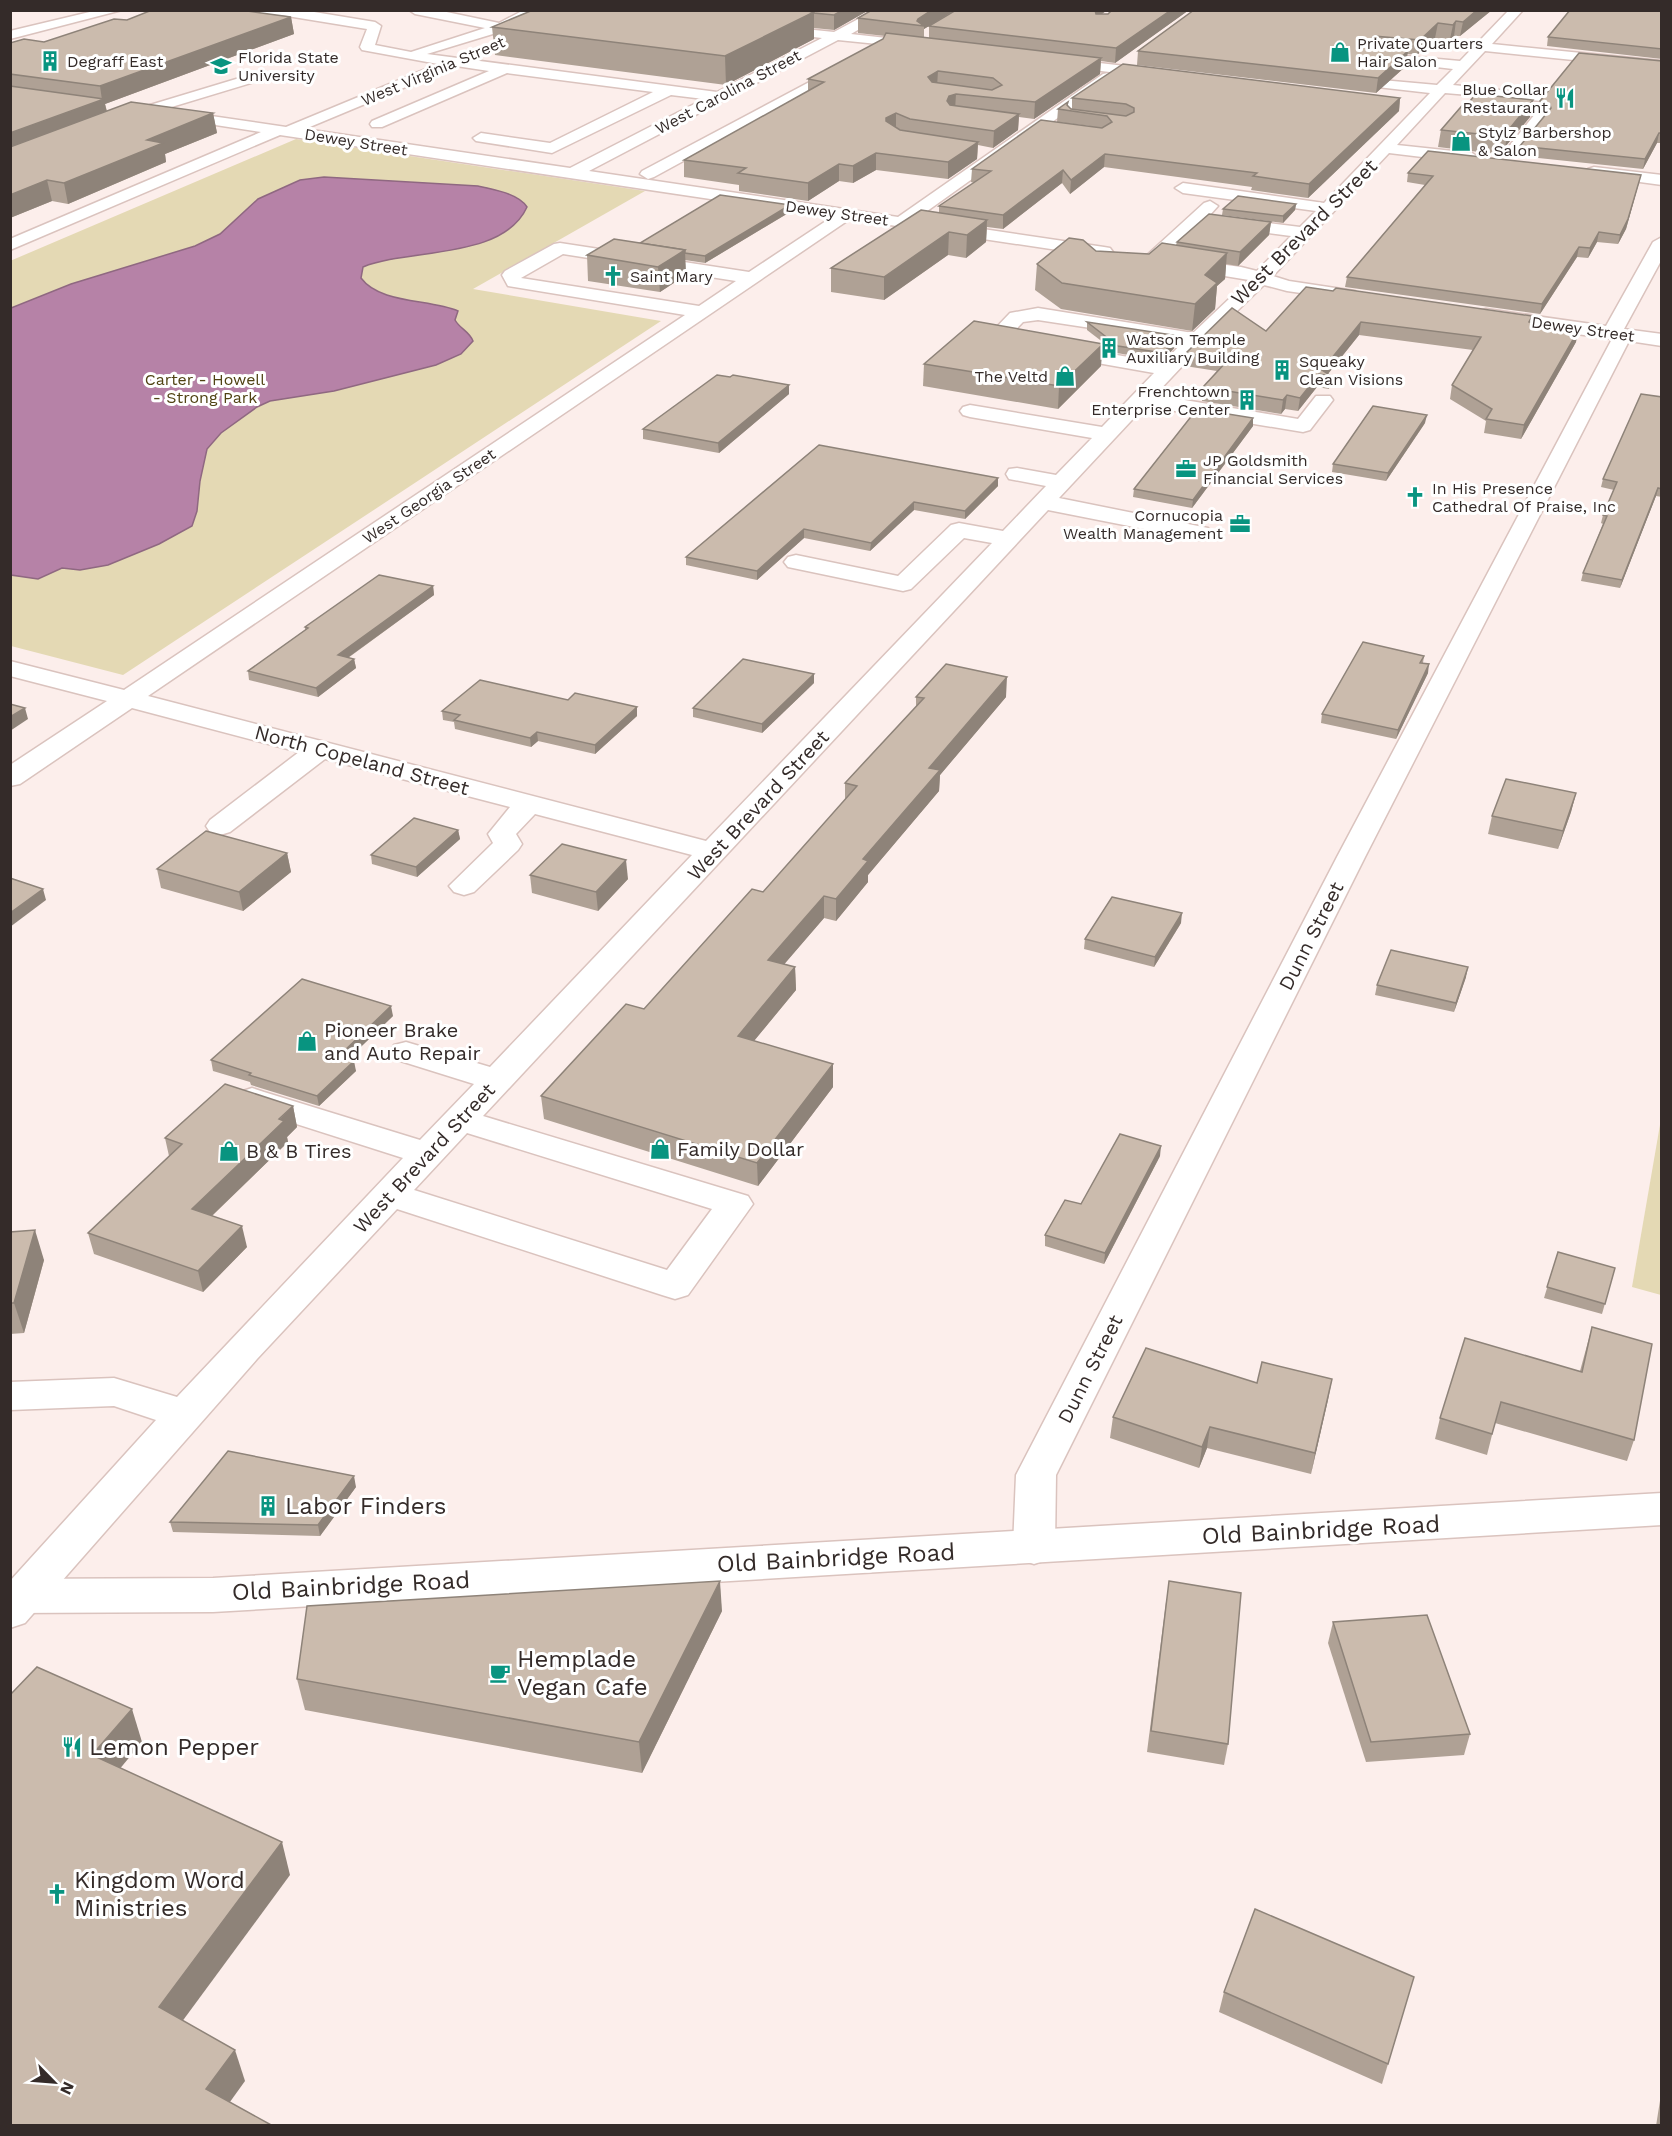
<svg xmlns="http://www.w3.org/2000/svg" width="1672" height="2136" font-family="'Work Sans',sans-serif">
<style>
.green{fill:#e4d9b4}
.water{fill:#b682a7;stroke:#8f6881;stroke-width:1.5}
.lines{fill:none;stroke-linecap:round;stroke-linejoin:round}
.minor-casing{stroke:#dac3be;stroke-width:3}
.major-casing{stroke:#dac3be;stroke-width:3}
.minor{fill:#fff;fill-rule:evenodd}
.major{fill:#fff;fill-rule:evenodd}
.wall{fill:#afa195;fill-rule:evenodd}
.shaded-wall{fill:#8e8379}
.building{fill:#cbbbad;stroke:#8e8379;stroke-width:1.5;fill-rule:evenodd}
.labels{text-anchor:middle;dominant-baseline:central;stroke-width:6;stroke-linejoin:round;paint-order:stroke}
.far-poi-label{font-size:16px;fill:#342b29;stroke:#fff;text-anchor:start}
.far-street-label{font-size:16px;fill:#342b29;stroke:#fff}
.far-park-label{font-size:16px;fill:#504313;stroke:#fff}
.street-label{font-size:20px;fill:#342b29;stroke:#fff}
.poi-label{font-size:20px;fill:#342b29;stroke:#fff;text-anchor:start}
.near-poi-label{font-size:24px;fill:#342b29;stroke:#fff;text-anchor:start}
.near-street-label{font-size:24px;fill:#342b29;stroke:#fff}
</style>
<rect width="100%" height="100%" fill="#fceeeb"/>
<g class="green">
<path d="M296 139 645 191 473 289 661 321 123 675 11 646 10 261Z"/>
<path d="M1661 1119 1662 1295H1661L1632 1287Z"/>
</g>
<path class="water" d="M324 177 478 186C493 189 519 194 527 207 503 260 409 248 363 267L361 278C380 304 430 299 458 311L455 320C460 329 469 331 473 341L461 354 436 365 334 391 270 401 257 407 221 433 207 449 200 481 197 511 192 526 159 544 108 565 80 570 62 568 38 579 11 575V308L71 284 195 246 220 234 258 199 300 180Z"/>
<g class="lines">
<g class="minor-casing">
<g id="minor">
<path d="M224 10H302L375 22 381 26 375 45 411 52 485 28 415 14 409 10H437L499 23 524 10H541L506 30 427 54 717 92 822 38 770 32 765 31 763 28 765 25 834 32 875 10H892L851 34 922 42 927 43 929 46 927 49 838 40 589 171 898 217 1103 74 1108 73 1115 77 916 219 1104 247 1110 248 1113 252 1110 256 1104 257 850 219 148 696 706 841 992 543 964 538 911 589 903 591 788 567 784 562 788 557 796 555 898 576 951 525 959 523 1003 531 1046 486 1009 479 1006 474 1009 469 1017 468 1056 475 1092 438 970 417 963 415 960 411 963 407 970 405 1102 427 1154 373 1052 355 1049 351 1052 347 1059 345 1163 363 1183 342 1038 320 1023 322 1002 344H988L985 340 988 336 1010 313 1038 308 1193 333 1249 280 1176 268 1173 264 1176 260 1182 259 1241 267 1257 271 1291 236 1200 224 1159 263H1147L1144 259 1147 255 1204 203 1210 201 1218 206 1209 216 1300 227 1316 211 1183 193 1175 188 1183 183 1324 203 1430 93 1342 83 1337 82 1335 79 1337 76 1437 85 1453 69 1377 60 1372 59 1370 56 1372 53 1460 61 1509 10H1523L1492 44 1662 61V69L1485 51 1453 85 1537 94 1542 95 1544 98 1542 101 1445 93 1397 145 1472 153 1480 158 1477 161 1472 163 1389 153 1273 276 1289 281 1355 291 1358 295 1355 299 1349 300 1287 291 1264 285 1204 343 1155 395 1298 419 1316 396H1330L1333 400 1310 430 1303 432 1145 406 1059 498 1208 528 1211 533 1208 538 1200 540 1048 510 483 1116 748 1196 753 1204 688 1295 675 1299 662 1295 397 1209 257 1359 25 1623 10 1628V1581L156 1420 114 1406 10 1410V1382L114 1378 177 1397 403 1158 240 1106 235 1099 240 1092 252 1088 264 1092 420 1140 474 1084 394 1059 390 1052 394 1045 406 1042 490 1067 692 855 535 814 516 834 522 844 518 850 474 892 464 895 454 892 449 886 493 843 488 834 510 807 325 759 230 832 220 835 210 832 206 826 210 820 299 752 132 708 20 784 10 786V765L107 701 10 676V661L124 690 685 315 508 286 502 275 505 271 554 244 560 243 749 272 832 217 280 135 10 250V239L261 132 170 118 163 114 165 111 170 110 286 127 438 64 362 50 360 47 367 29 281 15 229 17 225 16ZM456 66 489 71 372 121 370 124 372 127H382L507 73 653 92 550 143 481 133 473 138 476 141 552 153 671 95 704 99 570 168 305 129ZM563 254 736 281 699 306 521 278ZM467 1133 712 1209 667 1270 414 1190Z"/>
<path d="M1056 58 1160 70 1167 74 1160 78 1051 65 1049 62 1051 59Z"/>
<path d="M847 62 854 66 852 69 654 177 648 179 640 174 642 171Z"/>
<path d="M256 73 261 74 263 77 261 80 155 112 148 108 150 105Z"/>
<path d="M1540 113 1547 117 1545 120 1517 155H1507L1504 152 1507 149 1535 114Z"/>
<path d="M1594 167 1662 175V185L1588 175 1586 172 1588 169Z"/>
<path d="M1662 237V259L1624 329 1662 334V346L1629 341 1365 857 1056 1475 1055 1547 1049 1559 1034 1564 1019 1559 1013 1547 1016 1475 1337 857 1612 339 1486 321 1479 319 1477 315 1479 311 1486 309 1606 326 1653 242Z"/>
</g>
</g>
<g class="major-casing">
<g id="major">
<path d="M98 10H122L10 39V31Z"/>
<path d="M1662 1493V1525L213 1612 10 1613V1579L213 1578Z"/>
</g>
</g>
<use href="#minor" class="minor"/>
<use href="#major" class="major"/>
</g>
<g class="wall">
<path d="M533 10H869L834 30 814 28V39L726 85 495 55 492 27Z"/>
<path d="M872 10H955L929 26 1108 14 1112 10H1189L1115 63 1101 61 1100 74 1034 119 1019 117 1018 130 993 148 978 145 977 159 948 179 876 170 853 183 839 181 808 201 739 191V185L684 177V160L808 91V79L883 39 885 36 858 33V18ZM929 26V38L924 37V29Z"/>
<path d="M1194 10H1492L1460 36H1454L1450 39 1435 38 1417 55 1407 54 1406 66 1376 93 1137 65 1138 51Z"/>
<path d="M1662 10V59L1547 46 1548 37Z"/>
<path d="M291 17 294 34 105 104 107 111 213 113 217 133 165 154 166 162 68 204 52 201 10 218V43L44 42 127 20Z"/>
<path d="M1662 61V143H1657L1643 169 1519 156 1520 146 1546 114 1539 111 1540 101Z"/>
<path d="M1072 98H1400L1399 111 1308 198 1251 190 1252 187 1104 167 1070 194 1062 183 1003 229 987 227 986 242 966 258 948 255 884 300 831 292V268L939 212V206L974 183 971 182 972 169 1090 126 1057 122 1058 109 1068 102 1067 106 1072 109Z"/>
<path d="M1530 117 1505 147 1504 155 1438 147 1441 130Z"/>
<path d="M1408 173 1641 175 1626 229 1618 244 1597 242 1588 258 1577 257 1540 314 1345 287 1347 277 1425 185 1407 182Z"/>
<path d="M1296 204 1295 210 1283 223 1222 215 1223 209Z"/>
<path d="M790 212 705 263 685 260 686 275 660 292 588 281 587 255 640 243Z"/>
<path d="M1271 222 1269 235 1238 266 1226 264 1225 279 1217 286 1215 309 1192 331 1061 309 1035 290 1037 264 1096 251 1149 254 1176 245 1177 242Z"/>
<path d="M1306 287 1531 322 1576 342 1521 439 1484 433 1486 421 1450 399 1452 385 1473 350 1359 335 1328 374 1331 376 1329 389 1317 387 1298 411 1285 409 1281 414 1202 401 1203 387 1217 371 1185 366 1186 353 1266 331Z"/>
<path d="M1087 322 1179 336 1178 344 1162 361 1117 353 1087 330Z"/>
<path d="M924 364 1101 366 1058 409 923 386Z"/>
<path d="M730 377 789 385V394L719 453 643 439V429Z"/>
<path d="M1662 397V497L1656 496 1620 588 1581 581 1583 573 1603 524 1601 523 1603 515 1614 490 1601 487 1603 479Z"/>
<path d="M1253 418V426L1192 508 1133 497 1134 489Z"/>
<path d="M1425 423 1386 481 1332 472 1333 464Z"/>
<path d="M819 445 998 486 965 519 914 510 870 551 804 538 757 580 686 565V557Z"/>
<path d="M433 586 434 595 348 658 354 659 356 668 318 697 249 680 248 671 305 630V627Z"/>
<path d="M1424 656 1423 663 1428 673 1396 739 1321 723 1322 714Z"/>
<path d="M814 683 762 733 693 717V708Z"/>
<path d="M916 697H1006L940 775 939 791 868 875V882L836 921 824 918 784 964 795 967 796 990 754 1041 833 1087 758 1186 544 1119 541 1096 644 1009 763 892 845 800V783L916 707Z"/>
<path d="M442 711 637 716 595 754 538 741 531 747 455 729 454 722 443 720Z"/>
<path d="M1576 793 1571 812 1558 849 1488 834 1492 816Z"/>
<path d="M458 830 460 839 417 877 372 864 371 855Z"/>
<path d="M287 853 291 872 243 911 161 888 157 869Z"/>
<path d="M530 875 628 879 598 911 532 893Z"/>
<path d="M1181 923 1154 967 1084 949 1085 939Z"/>
<path d="M1466 977 1454 1012 1375 995 1377 985Z"/>
<path d="M393 1016 348 1059 356 1071 319 1106 251 1085 250 1082 213 1071 211 1060Z"/>
<path d="M293 1106 297 1127 287 1137 288 1142 212 1216 247 1247 203 1292 94 1254 88 1233 169 1156 165 1138Z"/>
<path d="M1160 1156 1104 1264 1045 1246V1235Z"/>
<path d="M10 1232 44 1260 24 1333 10 1334Z"/>
<path d="M1558 1252 1615 1268 1602 1314 1544 1298Z"/>
<path d="M1592 1327 1634 1440 1627 1461 1495 1423 1487 1455 1435 1439 1440 1418 1580 1371Z"/>
<path d="M1332 1379 1311 1474 1207 1448 1199 1468 1110 1438 1113 1417 1257 1383Z"/>
<path d="M356 1487 320 1536 173 1532 170 1522Z"/>
<path d="M1166 1602 1228 1744 1224 1765 1147 1752Z"/>
<path d="M722 1611 642 1773 305 1710 297 1679Z"/>
<path d="M1333 1622 1470 1734 1464 1755 1366 1762 1328 1643Z"/>
<path d="M1414 1977 1382 2084 1219 2012 1224 1992Z"/>
<path d="M1662 2088V2126H1656Z"/>
</g>
<g class="shaded-wall">
<path d="M843 10H869L834 30V15Z"/>
<path d="M932 10H955L924 29V26L917 25 918 19Z"/>
<path d="M1094 10H1107L1094 21Z"/>
<path d="M1171 10H1189L1115 63 1116 48Z"/>
<path d="M1477 10H1492L1460 36 1463 22Z"/>
<path d="M814 12V39L726 85 725 56Z"/>
<path d="M291 17 294 34 105 104 108 118 10 154V133L102 100 100 86Z"/>
<path d="M1456 21 1454 36 1450 39 1453 25Z"/>
<path d="M1438 23 1435 38 1417 55 1420 40Z"/>
<path d="M1408 51 1406 66 1376 93 1378 78Z"/>
<path d="M1101 58 1100 74 1034 119 1035 102Z"/>
<path d="M938 71 937 87 928 92V77Z"/>
<path d="M956 94 955 110 947 101 949 96Z"/>
<path d="M1400 98 1399 111 1308 198 1309 184Z"/>
<path d="M1533 100 1530 117 1505 147 1507 137 1506 133Z"/>
<path d="M213 113 217 133 165 154 166 162 68 204 64 183 147 140Z"/>
<path d="M896 113V129L885 134 886 118Z"/>
<path d="M1019 114 1018 130 993 148 994 131Z"/>
<path d="M1659 133 1657 143 1643 169 1645 159Z"/>
<path d="M978 142 977 159 948 179V162Z"/>
<path d="M876 153V170L853 183V166Z"/>
<path d="M1105 154 1104 167 1070 194 1071 180Z"/>
<path d="M839 164V181L808 201V183Z"/>
<path d="M1063 170 1062 183 1003 229V215Z"/>
<path d="M1641 175 1626 229 1618 244 1620 235Z"/>
<path d="M47 180 52 201 10 218V195Z"/>
<path d="M1296 204 1295 210 1283 223V216Z"/>
<path d="M790 205V212L705 263V256Z"/>
<path d="M987 220 986 242 966 258 967 235Z"/>
<path d="M1271 222 1269 235 1238 266 1240 252Z"/>
<path d="M949 232 948 255 884 300V277Z"/>
<path d="M1599 232 1597 242 1588 258 1590 248Z"/>
<path d="M1579 247 1577 257 1540 314 1542 304Z"/>
<path d="M685 250 686 275 660 292 658 267Z"/>
<path d="M1227 253 1225 279 1217 286 1215 309 1192 331 1195 304 1205 275Z"/>
<path d="M1361 322 1359 335 1327 375 1322 370Z"/>
<path d="M1579 329 1576 342 1521 439 1524 425Z"/>
<path d="M1179 336 1178 344 1162 361 1163 353Z"/>
<path d="M1103 344 1101 366 1058 409 1059 386Z"/>
<path d="M1319 374 1317 387 1298 411 1300 398Z"/>
<path d="M789 385V394L719 453 718 443Z"/>
<path d="M1287 395 1285 409 1281 414 1283 400Z"/>
<path d="M1427 415 1425 423 1386 481 1388 473Z"/>
<path d="M1253 418V426L1192 508 1193 500Z"/>
<path d="M998 478V486L965 519V511Z"/>
<path d="M1658 488 1656 496 1620 588 1622 580Z"/>
<path d="M914 502V510L870 551 871 543Z"/>
<path d="M804 529V538L757 580V571Z"/>
<path d="M433 586 434 595 339 664 338 655Z"/>
<path d="M354 659 356 668 318 697 316 688Z"/>
<path d="M1429 664 1428 673 1396 739 1398 730Z"/>
<path d="M814 674V683L762 733V724Z"/>
<path d="M1007 677 1006 697 940 775 939 791 868 875V882L836 921V899L863 859 929 768Z"/>
<path d="M637 707V716L595 754V745Z"/>
<path d="M25 708 28 719 10 731V717Z"/>
<path d="M537 732 538 741 531 747 530 738Z"/>
<path d="M1576 793 1571 812 1558 849 1563 831Z"/>
<path d="M458 830 460 839 417 877 416 867Z"/>
<path d="M287 853 291 872 243 911 239 892Z"/>
<path d="M626 860 628 879 598 911 596 892Z"/>
<path d="M43 889 46 900 10 927V913Z"/>
<path d="M824 896V918L769 982 768 960Z"/>
<path d="M1182 913 1181 923 1154 967 1155 957Z"/>
<path d="M795 967 796 990 739 1059 738 1036Z"/>
<path d="M1468 967 1466 977 1454 1012 1456 1003Z"/>
<path d="M391 1006 393 1016 341 1066 339 1056Z"/>
<path d="M354 1061 356 1071 319 1106 317 1096Z"/>
<path d="M833 1064V1087L758 1186 757 1163Z"/>
<path d="M293 1106 297 1127 287 1137 288 1142 197 1230 192 1209Z"/>
<path d="M1161 1146 1160 1156 1104 1264 1105 1253Z"/>
<path d="M242 1226 247 1247 203 1292 198 1271Z"/>
<path d="M35 1230 44 1260 24 1333 14 1303Z"/>
<path d="M1332 1379 1328 1400 1311 1474 1315 1453Z"/>
<path d="M1210 1427 1207 1448 1199 1468 1202 1447Z"/>
<path d="M354 1476 356 1487 320 1536 318 1525Z"/>
<path d="M720 1581 722 1611 642 1773 639 1742Z"/>
<path d="M132 1709 142 1742 104 1788 92 1755Z"/>
<path d="M282 1842 290 1875 170 2038 159 2007Z"/>
<path d="M235 2050 245 2081 217 2120 206 2089Z"/>
</g>
<g class="building">
<path d="M152 10H240L291 17 100 86 10 74V43L24 39 44 42 114 19 127 20Z"/>
<path d="M533 10H801L814 12 725 56 492 27Z"/>
<path d="M801 10H843L834 15 814 13V12Z"/>
<path d="M872 10H932L918 19 917 21 924 26 858 18Z"/>
<path d="M956 10H1095L1096 14H1108L1112 10H1171L1116 48 929 26Z"/>
<path d="M1194 10H1477L1463 22 1456 21 1453 25 1438 23 1420 40 1374 36 1370 40 1374 46 1408 51 1378 78 1138 51Z"/>
<path d="M1570 10H1662V49L1548 37Z"/>
<path d="M886 33 1101 58 1035 102 956 94 949 96 947 101 950 105 1019 114 994 131 910 119 896 113 886 118V121L900 130 978 142 948 162 876 153 853 166 839 164 808 183 738 173 746 168 684 160 824 82 808 79 883 39ZM938 71 993 78 1002 85 992 90 932 82 928 77Z"/>
<path d="M1579 53 1662 61V133H1659L1645 159 1520 146 1551 108 1550 105 1540 101Z"/>
<path d="M1123 64 1400 98 1309 184 1253 176 1257 173 1105 154 1071 180 1063 170 1003 215 939 206 991 171 972 169 1041 120 1102 128 1112 122 1107 116 1058 109 1068 102 1067 105 1071 109 1126 116 1134 112V108L1126 104 1072 98Z"/>
<path d="M10 86 104 99 10 133Z"/>
<path d="M1476 94 1533 100 1506 133 1507 137 1441 130 1466 101H1470Z"/>
<path d="M131 102 213 113 147 140 163 143 64 183 47 180 10 195V147Z"/>
<path d="M1428 151 1641 175 1628 219 1620 235 1599 232 1590 248 1579 247 1542 304 1347 277 1433 176 1408 173Z"/>
<path d="M720 195 790 205 705 256 685 253V250L640 243Z"/>
<path d="M1238 196 1296 204 1283 216 1223 209Z"/>
<path d="M921 210 987 220 967 235 949 232 884 277 831 268Z"/>
<path d="M1209 214 1271 222 1240 252 1177 242Z"/>
<path d="M1069 238 1083 240 1096 251 1149 254 1162 243 1227 253 1205 275 1217 283 1195 304 1062 283 1037 264Z"/>
<path d="M614 239 685 250 658 267 587 255Z"/>
<path d="M1306 287 1333 291 1336 288 1532 316 1529 322 1579 329 1524 425 1486 419 1492 409 1452 385 1481 337 1361 322 1322 370 1331 376 1319 374 1300 398 1287 395 1283 400 1203 387 1228 360 1186 353 1232 308 1266 331Z"/>
<path d="M974 321 1103 344 1059 386 924 364Z"/>
<path d="M1087 322 1179 336 1163 353 1118 346Z"/>
<path d="M717 375 730 377 733 375 789 385 718 443 643 429Z"/>
<path d="M1641 394 1662 397V489L1658 488 1622 580 1583 573 1607 516 1603 515 1617 482 1603 479Z"/>
<path d="M1373 406 1427 415 1388 473 1333 464Z"/>
<path d="M1197 409 1253 418 1193 500 1134 489Z"/>
<path d="M819 445 998 478 965 511 914 502 871 543 804 529 757 571 686 557Z"/>
<path d="M379 575 433 586 338 655 354 659 316 688 248 671 308 628 305 627Z"/>
<path d="M1363 642 1424 656 1420 663 1429 664 1398 730 1322 714Z"/>
<path d="M743 659 814 674 762 724 693 708Z"/>
<path d="M946 664 1007 677 929 768 940 770 863 859 868 861 836 899 824 896 768 960 795 967 738 1036 833 1064 757 1163 541 1096 626 1004 644 1009 752 889 763 892 857 786 845 783 924 698 916 697Z"/>
<path d="M480 680 568 700 575 693 637 707 595 745 537 732 530 738 454 720 460 715 442 711Z"/>
<path d="M10 704 25 708 10 717Z"/>
<path d="M1506 779 1576 793 1563 831 1492 816Z"/>
<path d="M414 818 458 830 416 867 371 855Z"/>
<path d="M206 831 287 853 239 892 157 869Z"/>
<path d="M562 844 626 860 596 892 530 875Z"/>
<path d="M10 878 43 889 10 913Z"/>
<path d="M1112 897 1182 913 1155 957 1085 939Z"/>
<path d="M1391 950 1468 967 1456 1003 1377 985Z"/>
<path d="M302 979 391 1006 339 1056 354 1061 317 1096 249 1075 251 1073 211 1060Z"/>
<path d="M225 1084 293 1106 279 1119 284 1121 192 1209 242 1226 198 1271 88 1233 182 1144 165 1138Z"/>
<path d="M1120 1134 1161 1146 1105 1253 1045 1235 1065 1200 1081 1204Z"/>
<path d="M35 1230 14 1303H10V1232Z"/>
<path d="M1558 1252 1615 1268 1605 1304 1547 1287Z"/>
<path d="M1592 1327 1652 1344 1634 1440 1501 1402 1492 1434 1440 1418 1465 1338 1582 1372Z"/>
<path d="M1146 1348 1257 1383 1262 1362 1332 1379 1315 1453 1210 1427 1202 1447 1113 1417Z"/>
<path d="M228 1451 354 1476 318 1525 170 1522Z"/>
<path d="M720 1581 639 1742 297 1679 307 1606Z"/>
<path d="M1169 1581 1241 1593 1228 1744 1151 1731Z"/>
<path d="M1427 1615 1470 1734 1371 1742 1333 1622Z"/>
<path d="M37 1667 132 1709 92 1755 282 1842 159 2007 235 2050 206 2089 273 2126H10V1695Z"/>
<path d="M1255 1909 1414 1977 1388 2064 1224 1992Z"/>
</g>
<defs>
<g id="shop-bare" transform="scale(1.62)"><path d="M-5-2.5h2.3a2.7 3.5 0 0 1 5.4 0H5L5.5 6h-11ZM-1.5-2.5h3a1.5 2.3 0 0 0-3 0Z" fill="#089480" stroke="#fff" stroke-width="2.5" paint-order="stroke"/></g>
<g id="building-bare" transform="scale(1.62)"><path d="M-4-6H4V6H1V3H-1V6H-4ZM-2.5-4.3h1.7v1.8h-1.7ZM.8-4.3h1.7v1.8H.8ZM-2.5-1h1.7V.8h-1.7ZM.8-1h1.7V.8H.8Z" fill="#089480" stroke="#fff" stroke-width="2.5" paint-order="stroke"/></g>
<g id="university-bare" transform="scale(1.62)"><path d="M0-5L7-2L0 1L-7-2ZM-4 1L0 2.5L4 1V4Q0 6-4 4Z" fill="#089480" stroke="#fff" stroke-width="2.5" paint-order="stroke"/></g>
<g id="restaurant-bare" transform="scale(1.62)"><path d="M-5-6h1v4h1v-4h1v4h1v-4h1v5L-1.5 .5V6h-2V.5L-5-1ZM5-6V6H3V1.5H1.5Q1.5-4 5-6Z" fill="#089480" stroke="#fff" stroke-width="2.5" paint-order="stroke"/></g>
<g id="church-bare" transform="scale(1.62)"><path d="M-1.2-6h2.4v3.5h3.3v2.4h-3.3V6h-2.4V-.1h-3.3v-2.4h3.3Z" fill="#089480" stroke="#fff" stroke-width="2.5" paint-order="stroke"/></g>
<g id="office-bare" transform="scale(1.62)"><path d="M-6-3h4V-5.5h4V-3h4V5H-6ZM-1-4.5V-3h2v-1.5ZM-6 0V1H6V0Z" fill="#089480" stroke="#fff" stroke-width="2.5" paint-order="stroke"/></g>
<g id="cafe-bare" transform="scale(1.62)"><path d="M-5.5-4.5H6V0H3Q3 3.5 0 3.5H-2.5Q-5.5 3.5-5.5 0ZM3-3.2v2h1.7v-2ZM-6 4.5H4V6H-6Z" fill="#089480" stroke="#fff" stroke-width="2.5" paint-order="stroke"/></g>
</defs>
<g fill-rule="evenodd">
<use href="#shop-bare" x="1340" y="52"/>
<use href="#building-bare" x="50" y="61"/>
<use href="#university-bare" x="221" y="66"/>
<use href="#restaurant-bare" x="1565" y="98"/>
<use href="#shop-bare" x="1461" y="141"/>
<use href="#church-bare" x="613" y="276"/>
<use href="#building-bare" x="1109" y="348"/>
<use href="#building-bare" x="1282" y="370"/>
<use href="#shop-bare" x="1065" y="376"/>
<use href="#building-bare" x="1247" y="400"/>
<use href="#office-bare" x="1186" y="469"/>
<use href="#church-bare" x="1415" y="497"/>
<use href="#office-bare" x="1240" y="524"/>
<use href="#shop-bare" x="307" y="1041"/>
<use href="#shop-bare" x="660" y="1149"/>
<use href="#shop-bare" x="229" y="1151"/>
<use href="#building-bare" x="268" y="1506"/>
<use href="#cafe-bare" x="500" y="1673"/>
<use href="#restaurant-bare" x="72" y="1747"/>
<use href="#church-bare" x="57" y="1894"/>
</g>
<g class="labels">
<g class="far-poi-label">
<text x="1357" y="43">Private Quarters<tspan x="1357" dy="18">Hair Salon</tspan></text>
<text x="238" y="57">Florida State<tspan x="238" dy="18">University</tspan></text>
<text x="67" y="61">Degraff East</text>
<text x="1548" y="89" text-anchor="end">Blue Collar<tspan x="1548" dy="18">Restaurant</tspan></text>
<text x="1478" y="132">Stylz Barbershop<tspan x="1478" dy="18">&amp; Salon</tspan></text>
<text x="630" y="276">Saint Mary</text>
<text x="1126" y="339">Watson Temple<tspan x="1126" dy="18">Auxiliary Building</tspan></text>
<text x="1299" y="361">Squeaky<tspan x="1299" dy="18">Clean Visions</tspan></text>
<text x="1048" y="376" text-anchor="end">The Veltd</text>
<text x="1230" y="391" text-anchor="end">Frenchtown<tspan x="1230" dy="18">Enterprise Center</tspan></text>
<text x="1203" y="460">JP Goldsmith<tspan x="1203" dy="18">Financial Services</tspan></text>
<text x="1432" y="488">In His Presence<tspan x="1432" dy="18">Cathedral Of Praise, Inc</tspan></text>
<text x="1223" y="515" text-anchor="end">Cornucopia<tspan x="1223" dy="18">Wealth Management</tspan></text>
</g>
<g class="far-street-label">
<text transform="translate(433 71) rotate(-23)">West Virginia Street</text>
<text transform="translate(728 92) rotate(-28)">West Carolina Street</text>
<text transform="translate(356 142) rotate(9)">Dewey Street</text>
<text transform="translate(837 213) rotate(8)">Dewey Street</text>
<text transform="translate(1583 329) rotate(8)">Dewey Street</text>
<text transform="translate(429 496) rotate(-34)">West Georgia Street</text>
</g>
<g class="far-park-label">
<text x="205" y="379">Carter - Howell<tspan x="205" dy="18">- Strong Park</tspan></text>
</g>
<g class="street-label">
<text transform="translate(1304 232) rotate(-45)">West Brevard Street</text>
<text transform="translate(362 760) rotate(15)">North Copeland Street</text>
<text transform="translate(758 805) rotate(-47)">West Brevard Street</text>
<text transform="translate(1311 936) rotate(-63)">Dunn Street</text>
<text transform="translate(424 1158) rotate(-47)">West Brevard Street</text>
<text transform="translate(1090 1369) rotate(-63)">Dunn Street</text>
</g>
<g class="poi-label">
<text x="324" y="1030">Pioneer Brake<tspan x="324" dy="23">and Auto Repair</tspan></text>
<text x="677" y="1149">Family Dollar</text>
<text x="246" y="1151">B &amp; B Tires</text>
</g>
<g class="near-poi-label">
<text x="285" y="1506">Labor Finders</text>
<text x="517" y="1659">Hemplade<tspan x="517" dy="28">Vegan Cafe</tspan></text>
<text x="89" y="1747">Lemon Pepper</text>
<text x="74" y="1880">Kingdom Word<tspan x="74" dy="28">Ministries</tspan></text>
</g>
<g class="near-street-label">
<text transform="translate(1321 1530) rotate(-3)">Old Bainbridge Road</text>
<text transform="translate(836 1558) rotate(-3)">Old Bainbridge Road</text>
<text transform="translate(351 1586) rotate(-3)">Old Bainbridge Road</text>
</g>
</g>
<rect width="1672" height="2136" fill="none" stroke="#342b29" stroke-width="24"/>
<g transform="translate(54 2082) rotate(115)" stroke="#ffffff" stroke-width="4.5" paint-order="stroke">
<path d="M0-4.5L10 22L0 15L-10 22Z" fill="#342b29"/>
<text y="-9" font-size="16" font-weight="bold" text-anchor="middle" fill="#342b29">N</text>
</g>
</svg>
